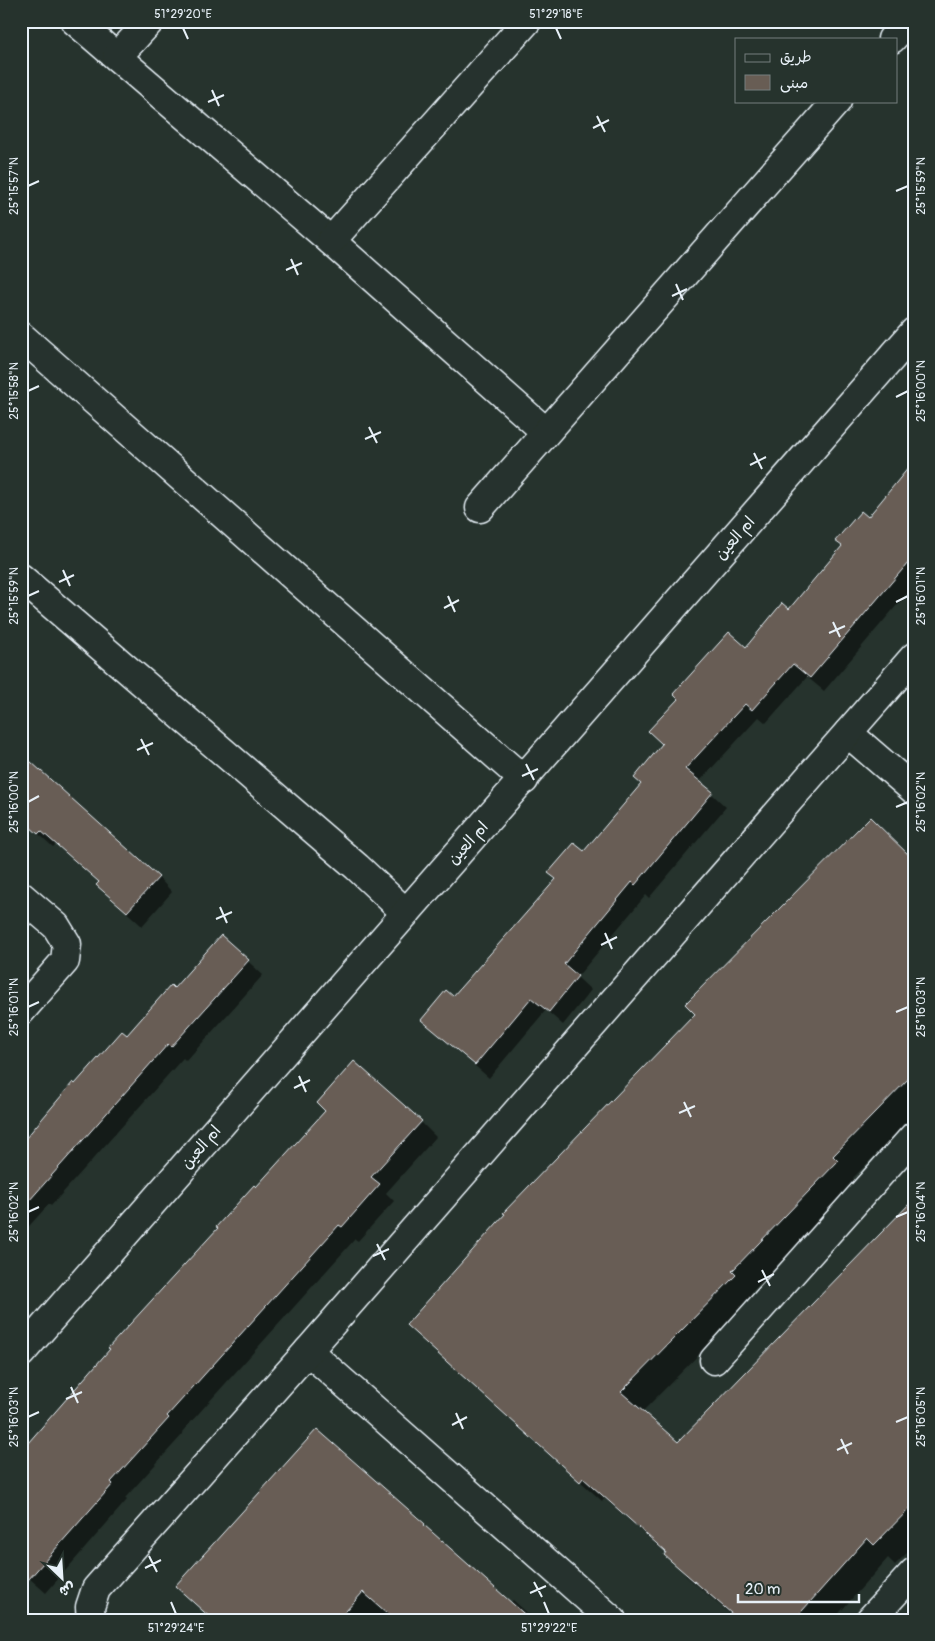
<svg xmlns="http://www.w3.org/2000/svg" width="935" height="1641" font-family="Pangolin,'Playpen Sans Arabic',sans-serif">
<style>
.shadow{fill:#0007}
.building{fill:#685d54;stroke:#e8f1f8}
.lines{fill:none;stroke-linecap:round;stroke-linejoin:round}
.minor-casing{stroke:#e8f1f8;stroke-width:31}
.minor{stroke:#26332d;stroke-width:28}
.ticks{fill:none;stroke:#e8f1f8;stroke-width:2}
.labels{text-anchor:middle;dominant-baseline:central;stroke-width:4;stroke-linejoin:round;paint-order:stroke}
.street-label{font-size:16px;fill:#e8f1f8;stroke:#26332d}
.neatline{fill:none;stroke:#e8f1f8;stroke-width:2}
.ticks-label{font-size:12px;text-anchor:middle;fill:#e8f1f8}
</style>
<rect width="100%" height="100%" fill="#26332d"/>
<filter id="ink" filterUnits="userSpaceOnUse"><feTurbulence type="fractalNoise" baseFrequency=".02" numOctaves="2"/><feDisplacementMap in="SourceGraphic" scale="10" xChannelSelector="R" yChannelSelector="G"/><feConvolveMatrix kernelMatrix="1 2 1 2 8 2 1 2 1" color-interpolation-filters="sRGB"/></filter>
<g filter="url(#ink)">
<g class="shadow">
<path d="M914 466V585L824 691 807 677 766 723 759 717 699 782 726 807 649 898 646 895 577 977 591 990 563 1025 546 1010 489 1078 422 1020 453 998 557 880 550 873 584 853 642 784 746 649 790 611 843 547 837 541 868 518Z"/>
<path d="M21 818 158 877 172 892 142 926 112 899 98 885 100 883 56 844 53 847Z"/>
<path d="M914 862V1116L853 1178 858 1183 752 1292 756 1297 642 1412 678 1444 914 1201V1546L895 1565 888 1558 833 1620H737L686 1576 667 1554 604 1498 602 1501 407 1325Z"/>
<path d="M221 937 263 975 186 1061 183 1058 51 1206 49 1204 21 1235V1143L73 1084 75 1086 127 1037Z"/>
<path d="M421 1122 436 1137 386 1193 394 1201 358 1241 355 1239 182 1432 183 1434 125 1498 127 1500 46 1593 21 1571 256 1189Z"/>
<path d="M317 1430 510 1603 513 1600 535 1620H214L192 1601 176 1586Z"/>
</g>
<g class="building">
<path d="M914 461V556L810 678 793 664 752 710 745 704 685 769 713 792 635 885 632 882 564 964 578 976 549 1012 531 998 475 1065 421 1020 446 990 453 996 556 879 548 873 574 843 584 851 641 784 634 778 662 744 648 731 678 699 673 694 729 632 746 647 782 603 789 609 842 546 835 541 861 511 868 517Z"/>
<path d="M21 753 159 877 127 912 96 885 99 882 41 831 38 834 21 819Z"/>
<path d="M870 817 914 860V1073L833 1156 838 1161 732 1271 736 1275 621 1392 678 1442 914 1199V1504L874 1545 867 1538 794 1620H739L664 1555 666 1552 583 1478 580 1482 406 1325 505 1214 503 1213 695 1014 685 1004Z"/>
<path d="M221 935 249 960 171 1047 168 1044 21 1210V1144L73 1082 75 1084 122 1031 127 1035 171 985 174 988Z"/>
<path d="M354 1061 422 1121 371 1177 380 1184 342 1227 339 1225 167 1416 169 1418 111 1482 113 1484 21 1588V1451L110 1349 108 1348 218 1228 216 1227 254 1185 256 1187 325 1111 317 1103Z"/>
<path d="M317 1429 425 1524 424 1525 531 1620H395L363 1592 338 1620H213L175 1586Z"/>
</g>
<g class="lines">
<g class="minor-casing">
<g id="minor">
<path d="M75 21 331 241 546 432"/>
<path d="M892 39 908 21"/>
<path d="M117 57 150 21"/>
<path d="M331 241 527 21"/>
<path d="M21 336 524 780"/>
<path d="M480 508 837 101"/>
<path d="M21 578 357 867 406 913"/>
<path d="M848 733 914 790"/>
<path d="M21 896 56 926 67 944 65 961 21 1011"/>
<path d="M308 1351 612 1620"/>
<path d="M21 1353 914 332"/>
<path d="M714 1360 914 1136"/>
<path d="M91 1620 90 1607 96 1589 308 1351 914 657"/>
<path d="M870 1620 914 1572"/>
</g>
</g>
<use href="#minor" class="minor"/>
</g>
</g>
<path class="ticks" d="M183 28 188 39M556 28 561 39M212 90 219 106M208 102 224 95M597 116 605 132M593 128 609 120M28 186 39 181M896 191 908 186M291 259 298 275M286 270 302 263M676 284 683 300M672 296 687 289M28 391 39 386M896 397 908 391M369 427 377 443M365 439 381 432M754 453 762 469M750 465 766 457M63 570 70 586M59 582 74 575M28 596 39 591M448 596 455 612M896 602 908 596M444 608 459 600M833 622 840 637M829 633 845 626M141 739 149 755M137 750 153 743M526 764 534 780M522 776 538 769M28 802 39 796M896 807 908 802M220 907 227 923M216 919 232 912M605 933 612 949M601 945 617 937M28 1007 39 1002M896 1012 908 1007M299 1076 306 1092M294 1088 310 1080M684 1102 691 1117M679 1113 695 1106M28 1212 39 1207M896 1217 908 1212M377 1244 385 1260M373 1256 389 1249M762 1270 770 1286M758 1282 774 1274M71 1387 78 1403M66 1399 82 1392M456 1413 463 1429M28 1417 39 1412M896 1422 908 1417M452 1425 467 1417M841 1439 848 1454M837 1450 852 1443M149 1556 157 1572M145 1568 161 1560M534 1582 542 1597M530 1593 546 1586M171 1602 176 1614M544 1602 549 1614"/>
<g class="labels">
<g class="street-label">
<text transform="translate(735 538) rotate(-49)">ام العين</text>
<text transform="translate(468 843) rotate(-48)">ام العين</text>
<text transform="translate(201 1147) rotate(-49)">ام العين</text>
</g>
</g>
<rect width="935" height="1641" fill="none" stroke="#26332d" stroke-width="55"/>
<rect x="735" y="38" width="162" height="65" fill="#26332d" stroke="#747f7e"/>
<rect x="745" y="54" width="25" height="8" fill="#26332d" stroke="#747f7e"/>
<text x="780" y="62" font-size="15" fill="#e8f1f8">طريق</text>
<rect x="745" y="75" width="25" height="15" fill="#685d54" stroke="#747f7e"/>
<text x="780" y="88" font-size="15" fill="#e8f1f8">مبنى</text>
<g transform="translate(62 1578) rotate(155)" stroke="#26332d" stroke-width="4" paint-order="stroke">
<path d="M0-4L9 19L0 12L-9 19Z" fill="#e8f1f8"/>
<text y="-8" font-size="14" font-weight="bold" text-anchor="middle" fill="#e8f1f8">ش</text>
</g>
<path d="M738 1594v8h121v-8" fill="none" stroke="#e8f1f8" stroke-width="2.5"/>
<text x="745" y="1594" font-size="15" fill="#e8f1f8" stroke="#26332d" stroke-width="4" paint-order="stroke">20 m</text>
<rect x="28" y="28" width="880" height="1586" class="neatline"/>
<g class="ticks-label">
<text x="183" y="18">51°29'20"E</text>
<text x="556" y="18">51°29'18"E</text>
<text transform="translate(14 186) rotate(-90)" y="4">25°15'57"N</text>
<text transform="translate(921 186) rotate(-90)" y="4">25°15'59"N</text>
<text transform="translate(14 391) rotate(-90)" y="4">25°15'58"N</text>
<text transform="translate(921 391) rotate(-90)" y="4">25°16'00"N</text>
<text transform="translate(14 596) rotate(-90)" y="4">25°15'59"N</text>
<text transform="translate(921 596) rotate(-90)" y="4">25°16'01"N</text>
<text transform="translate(14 802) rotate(-90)" y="4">25°16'00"N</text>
<text transform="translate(921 802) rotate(-90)" y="4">25°16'02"N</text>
<text transform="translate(14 1007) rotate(-90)" y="4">25°16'01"N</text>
<text transform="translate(921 1007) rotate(-90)" y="4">25°16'03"N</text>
<text transform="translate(14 1212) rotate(-90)" y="4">25°16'02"N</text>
<text transform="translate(921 1212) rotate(-90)" y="4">25°16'04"N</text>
<text transform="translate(14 1417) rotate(-90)" y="4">25°16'03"N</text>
<text transform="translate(921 1417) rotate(-90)" y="4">25°16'05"N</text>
<text x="176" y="1632">51°29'24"E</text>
<text x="549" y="1632">51°29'22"E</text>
</g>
</svg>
